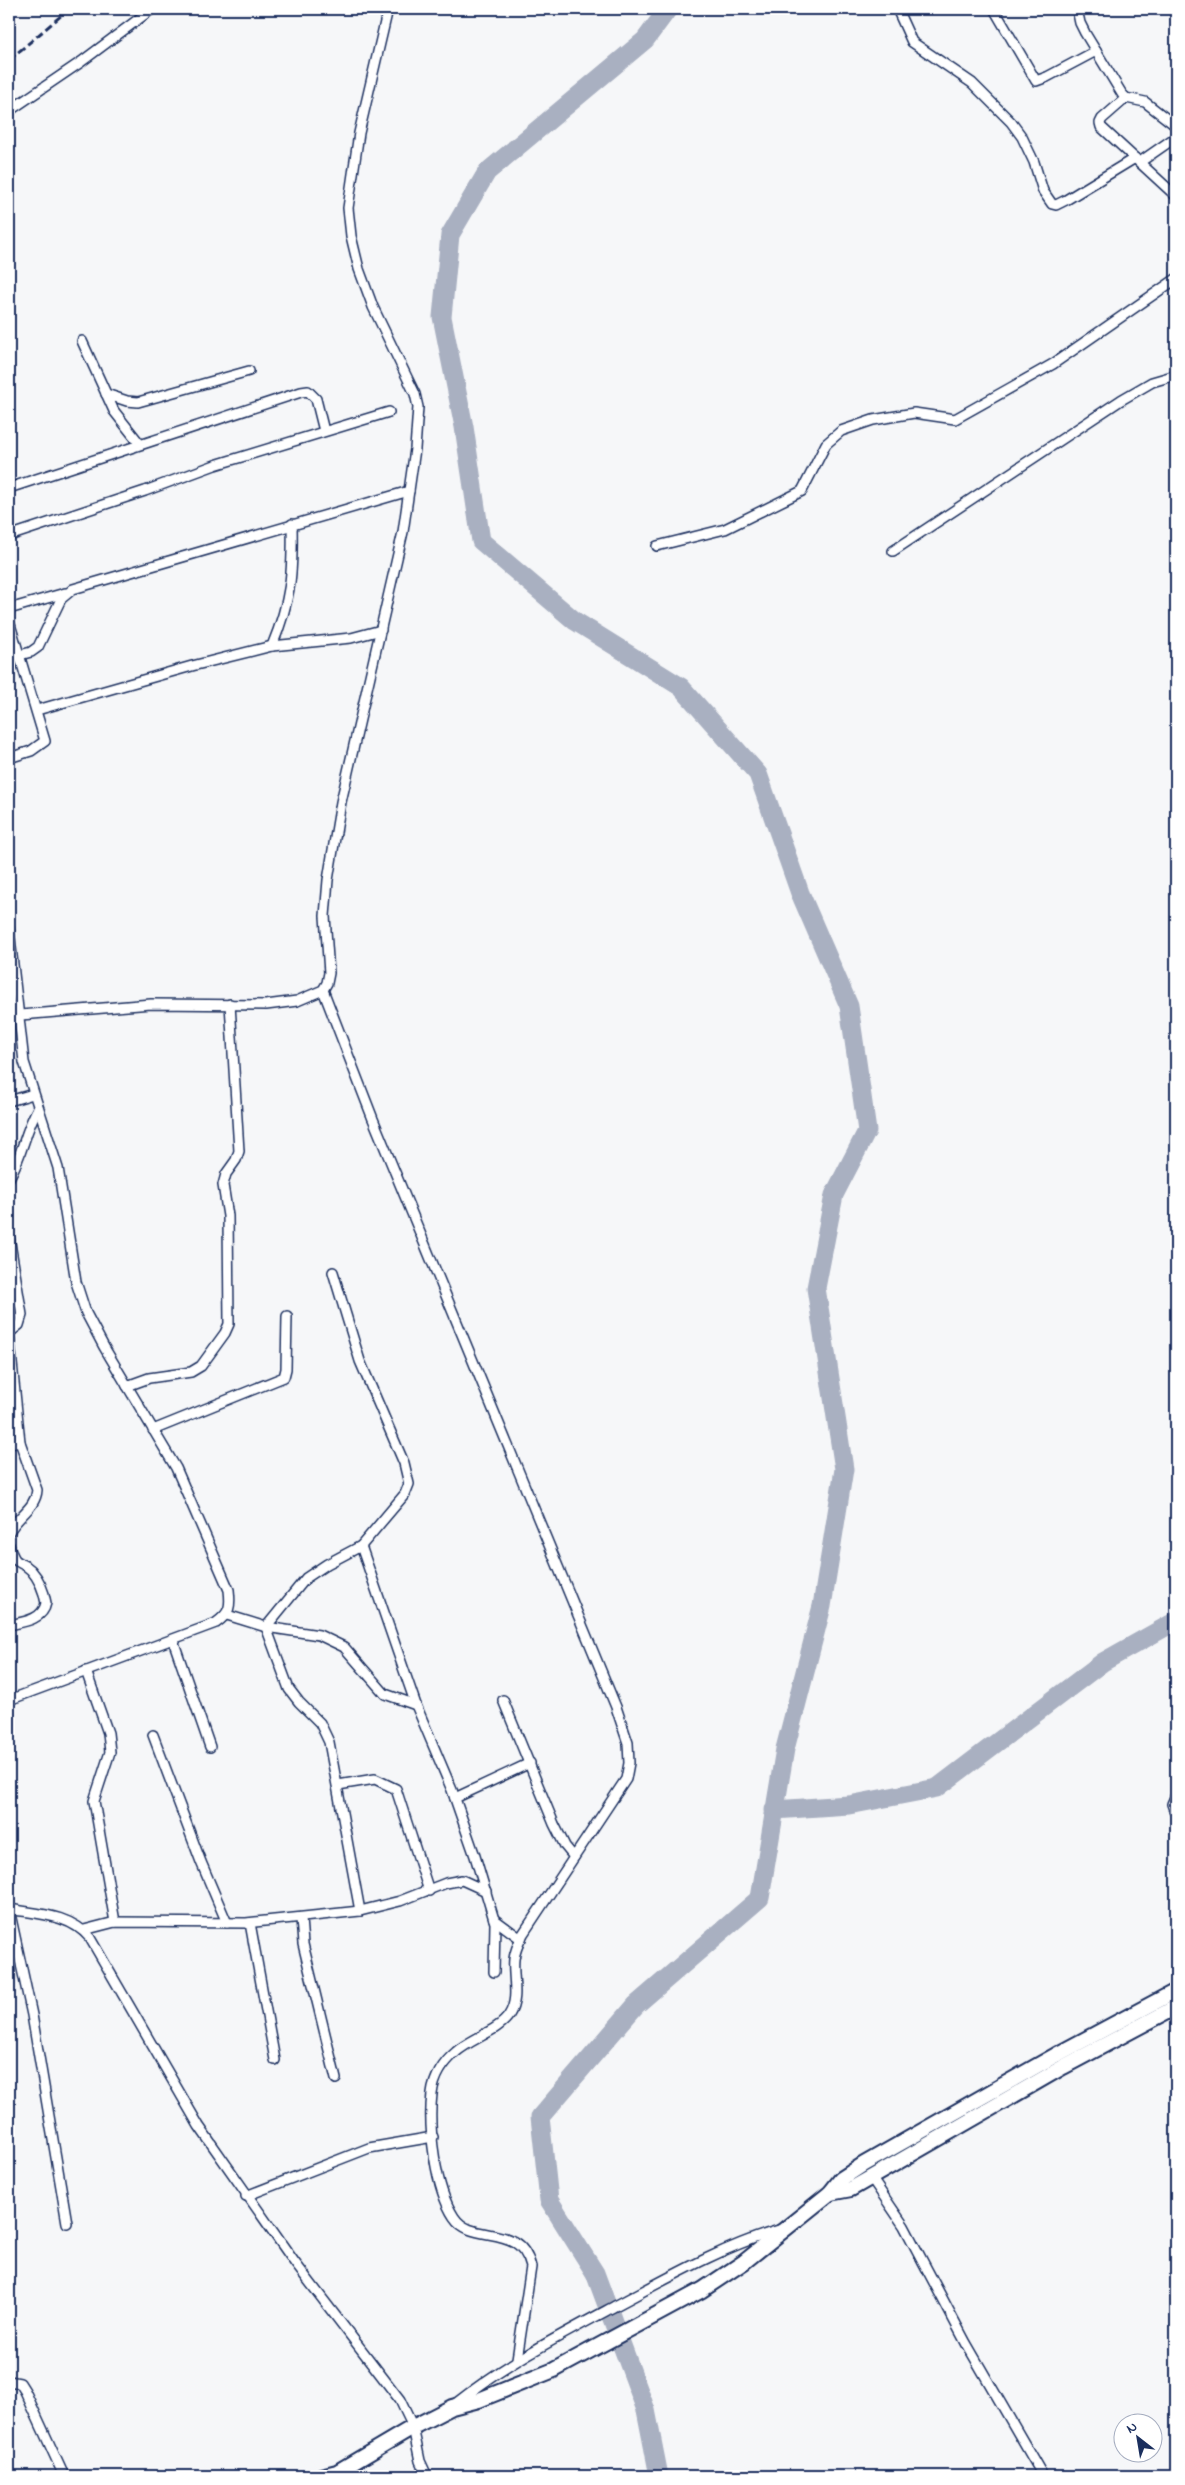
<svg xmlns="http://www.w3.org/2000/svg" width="1185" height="2485" font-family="'Indie Flower',sans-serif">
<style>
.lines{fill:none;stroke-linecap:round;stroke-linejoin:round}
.river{stroke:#a9b0c1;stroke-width:19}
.street-casing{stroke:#1b2f5e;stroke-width:12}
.primary-casing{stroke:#1b2f5e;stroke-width:18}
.street{stroke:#fff;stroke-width:9}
.primary{stroke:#fff;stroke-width:14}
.rail{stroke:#1b2f5e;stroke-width:3;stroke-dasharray:8 4;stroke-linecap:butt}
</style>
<rect width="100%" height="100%" fill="#f6f7f9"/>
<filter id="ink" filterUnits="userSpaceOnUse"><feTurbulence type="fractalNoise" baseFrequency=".02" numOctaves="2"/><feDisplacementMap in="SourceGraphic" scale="10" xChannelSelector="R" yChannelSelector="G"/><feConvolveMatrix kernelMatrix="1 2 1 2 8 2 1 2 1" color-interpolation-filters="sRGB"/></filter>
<g filter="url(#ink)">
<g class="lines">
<g class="river">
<path d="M774 1810 849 1805 937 1788 1103 1662 1176 1621"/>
<path d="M659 2476 646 2410 595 2273 549 2200 540 2117 636 2005 760 1898 785 1749 822 1606 844 1469 816 1288 834 1195 867 1131 849 1006 800 893 758 774 681 687 575 621 481 541 464 427 442 317 450 235 487 172 645 40 668 9"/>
</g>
<g class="street-casing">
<g id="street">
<path d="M897 9 912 42 972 83 1011 122 1022 137 1034 162 1043 191 1052 204 1056 205 1066 200 1135 158"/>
<path d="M994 9 1036 81 1047 77 1096 51"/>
<path d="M1077 9 1080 23 1085 33 1122 94 1126 98 1145 102 1176 126"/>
<path d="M1126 98 1102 119 1100 123 1101 127 1176 196"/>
<path d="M9 111 81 62 152 9"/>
<path d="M1140 162 1176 137"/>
<path d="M82 341 114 411 140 444"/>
<path d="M106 394 127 401 138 402 249 371"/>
<path d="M9 488 301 392 308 391 316 399 324 431"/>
<path d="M9 536 145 491 215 465 389 412"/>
<path d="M657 546 725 529 802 491 826 444 841 431 873 420 914 413 955 419 1053 364 1176 279"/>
<path d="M893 551 1121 400 1152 382 1176 375"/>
<path d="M9 609 65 593"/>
<path d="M9 621 45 741 31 751 9 758"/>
<path d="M272 646C291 600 293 573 292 524"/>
<path d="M20 655 31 652 38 647 61 599 73 589 409 491"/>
<path d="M37 710 192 666 272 646 351 638 381 630"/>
<path d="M9 929 24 1062 58 1168 76 1282 86 1313 104 1347 176 1468 229 1590C231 1607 230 1613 216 1623L9 1700"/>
<path d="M323 990 373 1119 616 1707 628 1743 629 1763 626 1779 523 1934C519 1942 515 1950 514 1959 512 1977 520 1998 509 2015 500 2030 470 2039 456 2052 444 2062 434 2077 432 2094 428 2127 435 2188 454 2217 473 2246 519 2220 531 2267L517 2359"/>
<path d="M9 1016 151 1004 266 1005 297 1001 323 990 327 983 329 973 325 916 328 880 341 802 403 532 415 449 418 407 415 394 373 307 359 269 351 236 348 208 359 133 388 9"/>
<path d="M9 1101 33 1094"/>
<path d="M9 1178C22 1157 25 1130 38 1108"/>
<path d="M9 1237 22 1315 19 1325 9 1333 20 1442 37 1490C36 1508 17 1516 9 1532"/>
<path d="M333 1272 360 1361 404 1463 409 1484 405 1494 361 1546 327 1564 306 1578 266 1627 289 1689 299 1702 320 1723 329 1742 360 1911"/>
<path d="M127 1386 149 1378 191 1372 201 1366 225 1333 229 1324 228 1216 223 1185 226 1174 236 1160 239 1151 230 1004"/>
<path d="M153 1430 284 1377 286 1369 287 1316"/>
<path d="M9 1444 20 1442"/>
<path d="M9 1545C16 1569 19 1558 31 1570 39 1579 44 1591 46 1603 43 1620 23 1622 9 1625"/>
<path d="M361 1546 416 1705 452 1790 475 1856 495 1923 494 1972"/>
<path d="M227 1615 266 1627 319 1635 344 1647 385 1694 416 1705"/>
<path d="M173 1640 210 1747"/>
<path d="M86 1671 108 1733 110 1752 94 1801 115 1922"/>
<path d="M503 1700 554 1824 565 1846 574 1857"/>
<path d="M153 1735 201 1862 227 1923"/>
<path d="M338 1785 375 1779 396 1789 429 1891"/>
<path d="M1176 1795 1172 1804 1176 1815"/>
<path d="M455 1798 530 1763"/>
<path d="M9 1909C37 1914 70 1914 90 1938L199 2126 295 2263 400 2400 413 2427 420 2461 427 2476"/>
<path d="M9 1909 32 2015 67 2223"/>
<path d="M301 1919 303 1944 336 2079"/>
<path d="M494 1919 521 1939"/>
<path d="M250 1923 275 2060"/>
<path d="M84 1930 115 1922 246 1923 360 1911 400 1901 446 1883 462 1880 486 1891"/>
<path d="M870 2176 904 2226 966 2343 1043 2476"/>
<path d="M246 2196 369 2148 433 2137"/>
<path d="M9 2381 20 2383 25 2391 64 2476"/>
<path d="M455 2404C505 2364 561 2335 617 2305 670 2277 722 2247 779 2230"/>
</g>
</g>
<g class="primary-casing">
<g id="primary">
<path d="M830 2193 851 2189 1063 2067 1176 2007"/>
<path d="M321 2476 337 2472 413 2427 452 2407 479 2400 554 2370 702 2290 744 2262 830 2193 841 2179 864 2164 1056 2055 1176 1991"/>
</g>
</g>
<use href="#street" class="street"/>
<use href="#primary" class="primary"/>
<path class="rail" d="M9 60 69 9"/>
</g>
</g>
<rect width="1185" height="2485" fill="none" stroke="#fff" stroke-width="30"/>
<rect x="15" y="15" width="1155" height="2455" fill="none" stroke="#1b2f5e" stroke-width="2" filter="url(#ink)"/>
<g transform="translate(1138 2438) rotate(329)"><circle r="24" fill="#ffffff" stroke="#a4acbf"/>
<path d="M0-4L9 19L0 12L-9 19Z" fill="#1b2f5e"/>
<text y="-8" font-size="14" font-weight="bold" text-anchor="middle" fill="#1b2f5e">N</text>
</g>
</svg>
